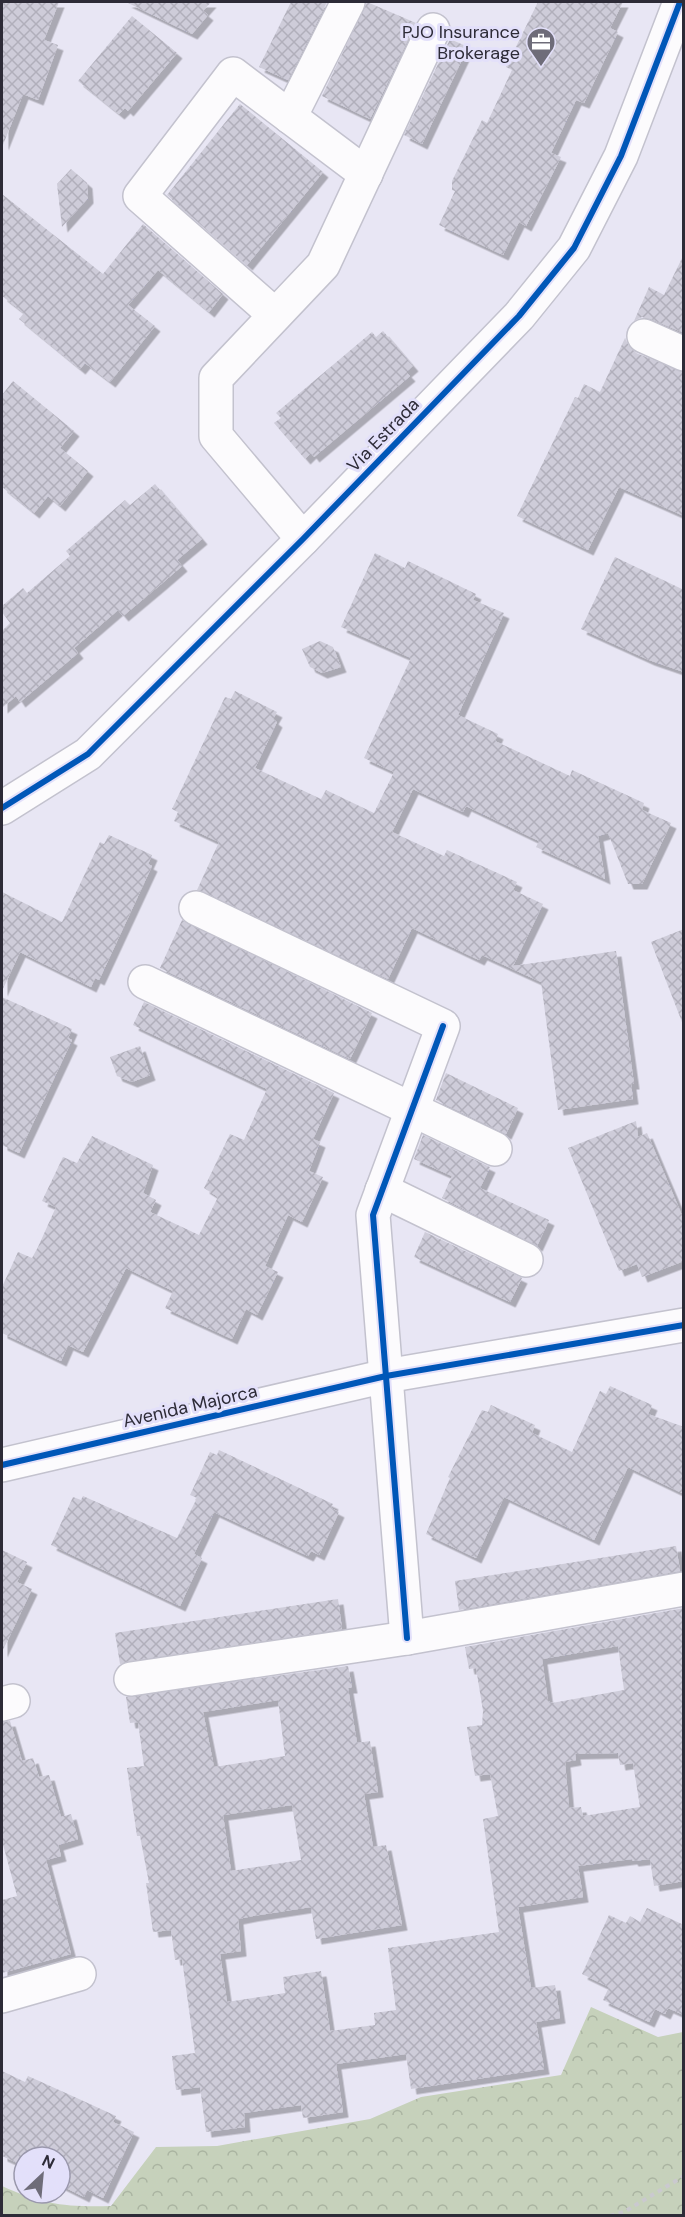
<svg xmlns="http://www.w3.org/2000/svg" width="685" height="2217" font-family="'DM Sans',sans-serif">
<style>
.park{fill:url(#park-crowns)}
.building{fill:url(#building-cross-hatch);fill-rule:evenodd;filter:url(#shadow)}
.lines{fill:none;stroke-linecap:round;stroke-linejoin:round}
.minor-casing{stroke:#c3c2ce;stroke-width:36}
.path{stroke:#cac9cf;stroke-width:4;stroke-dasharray:4.5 4.5;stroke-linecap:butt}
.minor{stroke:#fcfbfd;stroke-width:33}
.cycleway-casing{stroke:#e3e0fa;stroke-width:10}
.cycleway{stroke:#0057b8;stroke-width:6}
.labels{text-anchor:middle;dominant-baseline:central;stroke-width:6;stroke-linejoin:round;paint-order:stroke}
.poi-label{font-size:18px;fill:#2d2b37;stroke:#e3e0fa;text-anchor:end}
.street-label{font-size:18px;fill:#2d2b37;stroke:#e3e0fa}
</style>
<defs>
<pattern id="park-crowns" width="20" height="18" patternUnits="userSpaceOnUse" patternTransform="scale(1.5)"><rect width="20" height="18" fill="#c6d1bb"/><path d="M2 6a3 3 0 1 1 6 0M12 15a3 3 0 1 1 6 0" fill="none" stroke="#aab4a1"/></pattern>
<pattern id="building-cross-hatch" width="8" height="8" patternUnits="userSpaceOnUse" patternTransform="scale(1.5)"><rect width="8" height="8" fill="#ceccd9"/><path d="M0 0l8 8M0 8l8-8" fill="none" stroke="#b1afbb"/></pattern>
<filter id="shadow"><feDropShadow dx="5.5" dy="5.5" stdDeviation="0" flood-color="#0004"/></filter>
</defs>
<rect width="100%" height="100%" fill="#e8e6f4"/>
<path class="park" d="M591 2007 658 2037 683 2032V2215H2V2186C43 2205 66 2207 111 2206L156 2147 217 2146 370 2119 421 2097 561 2075Z"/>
<g class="building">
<path d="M2 2H59L44 40 58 45 38 100 23 94 3 145Z"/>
<path d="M126 2H211L203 11 208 15 192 34Z"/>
<path d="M291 2H327L288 80 259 67Z"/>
<path d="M367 2 416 23 370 119 322 96Z"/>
<path d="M538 2H623L610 28 618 32 605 59 584 103 576 100 551 153 561 157 526 226 519 222 503 255 439 225 455 191 452 190V181L482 120 487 123 512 70 506 67Z"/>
<path d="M132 16 177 53 128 111 125 108 119 114 78 81Z"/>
<path d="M450 39 468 47 422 144 404 135Z"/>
<path d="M240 104 323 172 247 265 167 195Z"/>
<path d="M71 169 87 183 88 198 62 227 57 184Z"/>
<path d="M2 194 103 274 143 224 223 294 209 312 158 270 128 305 155 326 110 382 85 363 80 369 19 319 24 313 2 296Z"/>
<path d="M684 254V333L651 319 642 317 634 321 649 287 664 295Z"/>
<path d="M383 331 413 366 406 372 410 376 314 457 311 453 305 459 274 423 281 418 276 413 372 332 376 337Z"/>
<path d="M625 338 629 346 636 353 684 372V516L619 487 588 550 517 516 575 397 578 398 584 384 600 392Z"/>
<path d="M13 381 74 431 60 448 88 471 60 506 48 496 34 513 2 487V395Z"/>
<path d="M155 484 202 539 177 560 182 566 160 585 123 616 118 610 74 648 78 653 20 702 16 696 2 708V631L10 623 2 612V606L23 588 27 593 70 556 66 551 125 500 130 505Z"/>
<path d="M375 553 405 568 408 561 476 594 473 600 504 613 458 715 498 734 495 741 570 776 572 770 644 803 642 810 671 823 642 884H628L608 833 598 836 605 879 536 847 539 841 466 806 463 812 413 789 392 832 444 856 447 850 517 882 513 890 543 904 513 966 616 951 634 1084H631L633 1099 558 1110 541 982 482 955 479 960 412 928 388 979 197 890 219 842 174 821 178 812 172 809 225 697 231 699 235 691 277 712 273 719 277 722 255 768 321 799 326 790 374 813 394 772 364 758 411 658 341 627Z"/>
<path d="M615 557 684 590V672L649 660 581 629Z"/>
<path d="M320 641 333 647 341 667 322 673 310 667 302 649Z"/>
<path d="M109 835 152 855 148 864 152 866 99 980 95 978 91 987 20 952 2 991V892L62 922 100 842 104 844Z"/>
<path d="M182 920 372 1013 350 1059 160 968Z"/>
<path d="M684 929V1022H682L651 942Z"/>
<path d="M2 997 72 1029 68 1038 72 1040 19 1153 2 1145Z"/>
<path d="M144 1002 334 1093 313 1139 320 1142 309 1171 323 1177 302 1222 288 1215 265 1266 278 1272 257 1315 246 1309 232 1339 165 1308 173 1291 126 1268 83 1352 68 1345 61 1361 2 1333V1287L18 1252 32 1258 38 1247 56 1207 42 1201 63 1157 77 1163 92 1136 153 1165 143 1193 156 1200 150 1212 199 1235 218 1197 204 1188 230 1134 244 1140 267 1089 133 1025Z"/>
<path d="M140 1046 150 1075 132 1082 117 1076 110 1057Z"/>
<path d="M446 1073 518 1108 506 1134 436 1100Z"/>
<path d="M636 1121 638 1137 647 1133 684 1220V1261L642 1277 637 1264 619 1271 568 1148Z"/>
<path d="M423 1135 490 1167 480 1188 549 1220 537 1246 442 1198 452 1176 414 1159Z"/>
<path d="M425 1232 522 1278 510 1302 414 1257Z"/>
<path d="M610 1386 652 1405 648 1414 684 1427V1494L628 1467 594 1540 504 1497 476 1558 426 1534 450 1478 448 1477 482 1410 488 1412 491 1405 535 1425 532 1433 572 1452 600 1391 606 1394Z"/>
<path d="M219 1450 333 1504 331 1508 339 1512 319 1555 311 1551 308 1556 214 1512 194 1554 202 1558 180 1606 51 1545 73 1497 81 1500 83 1496 177 1538 197 1498 190 1495 210 1452 217 1455Z"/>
<path d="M676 1546 680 1571 459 1610 455 1581Z"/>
<path d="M2 1550 27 1562 17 1582 32 1589 2 1652Z"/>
<path d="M338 1599 342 1629 120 1664 115 1633Z"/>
<path d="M684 1608V1881L654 1886 650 1859 633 1861 632 1859 578 1866 583 1897 518 1907 531 1988 555 1985 560 2018 536 2022 544 2069 411 2089 406 2054 336 2064 343 2112 303 2118 301 2105 244 2113 245 2127 206 2132 200 2087 176 2090 172 2056 195 2053 182 1959 175 1960 171 1930 153 1932 146 1883H149L140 1836H137L127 1768 144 1766 138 1722 130 1723 126 1697 348 1666 352 1688H348L357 1743 370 1741 378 1792 364 1794 373 1847 386 1845 402 1925 316 1939 311 1907 253 1916 238 1919 241 1951 220 1954 227 2002 285 1993 283 1977 321 1971 330 2031 375 2025 374 2013 396 2010 388 1948 499 1932 483 1819 498 1816 490 1774 475 1776 467 1727 482 1725 483 1711 476 1668 469 1669 465 1647ZM618 1646 624 1690 552 1703 548 1701 542 1659ZM278 1700 285 1756 214 1767 203 1712ZM618 1753 620 1765 633 1763 640 1807 583 1816 581 1807 569 1808 565 1762 576 1760 575 1754ZM292 1805 301 1860 231 1871 223 1815Z"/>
<path d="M10 1721 22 1761 33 1758 39 1777 49 1775 61 1817 71 1814 78 1839 58 1845 61 1856 46 1860 71 1954 2 1973V1900L17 1896 2 1841V1722Z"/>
<path d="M647 1908 684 1925V2015L668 2008 665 2014 655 2009 649 2022 603 2000 609 1987 582 1974 609 1915 626 1923 630 1916 640 1922Z"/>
<path d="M2 2071 25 2082 28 2076 79 2099 116 2116 113 2122 134 2132 103 2198 87 2190 84 2197 60 2185V2157H24V2166L2 2156Z"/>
</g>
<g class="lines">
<g class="minor-casing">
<g id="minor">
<path d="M290 117 348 2"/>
<path d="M275 315 140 196 233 74 366 174"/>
<path d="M644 336 684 354"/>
<path d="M303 539 216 436V378L323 265 433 30"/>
<path d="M2 808 88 754 303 539 519 316 574 248 621 156 680 2"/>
<path d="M196 908 443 1026 373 1215 407 1638"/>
<path d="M145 982 495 1149"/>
<path d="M382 1190 526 1260"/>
<path d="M2 1465 386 1376 684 1325"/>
<path d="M131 1679 407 1638 684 1589"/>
<path d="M2 1704 13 1701"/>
<path d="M2 1996 79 1974"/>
</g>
</g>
<g class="path">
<path d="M2 2215 4 2216"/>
<path d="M610 2216 624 2212 684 2176"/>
</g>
<use href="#minor" class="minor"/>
<g class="cycleway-casing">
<g id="cycleway">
<path d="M2 808 88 754 303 539 519 316 574 248 621 156 680 2"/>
<path d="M2 1465 386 1376 684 1325"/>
<path d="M407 1638 373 1215 443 1026"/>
</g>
</g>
<use href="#cycleway" class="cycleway"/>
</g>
<defs>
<g id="office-pin" transform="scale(1.5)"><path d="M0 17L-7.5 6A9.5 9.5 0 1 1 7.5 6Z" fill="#6e6c79" stroke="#e3e0fa"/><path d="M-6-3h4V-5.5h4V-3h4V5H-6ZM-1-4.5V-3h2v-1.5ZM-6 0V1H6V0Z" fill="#fff"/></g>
</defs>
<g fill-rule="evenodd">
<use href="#office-pin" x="541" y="42"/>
</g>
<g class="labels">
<g class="poi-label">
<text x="520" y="32">PJO Insurance<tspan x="520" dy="21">Brokerage</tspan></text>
</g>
<g class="street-label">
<text transform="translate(383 435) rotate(-46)">Via Estrada</text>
<text transform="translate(190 1406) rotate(-13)">Avenida Majorca</text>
</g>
</g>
<rect width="685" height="2217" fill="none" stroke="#2d2b37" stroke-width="6"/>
<g transform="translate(42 2175) rotate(26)"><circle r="28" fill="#e3e0fa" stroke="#9a98ac" stroke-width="1.5"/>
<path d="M0-4.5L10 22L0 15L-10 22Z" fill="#6e6c79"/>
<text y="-9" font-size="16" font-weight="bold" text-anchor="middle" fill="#2d2b37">N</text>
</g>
</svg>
